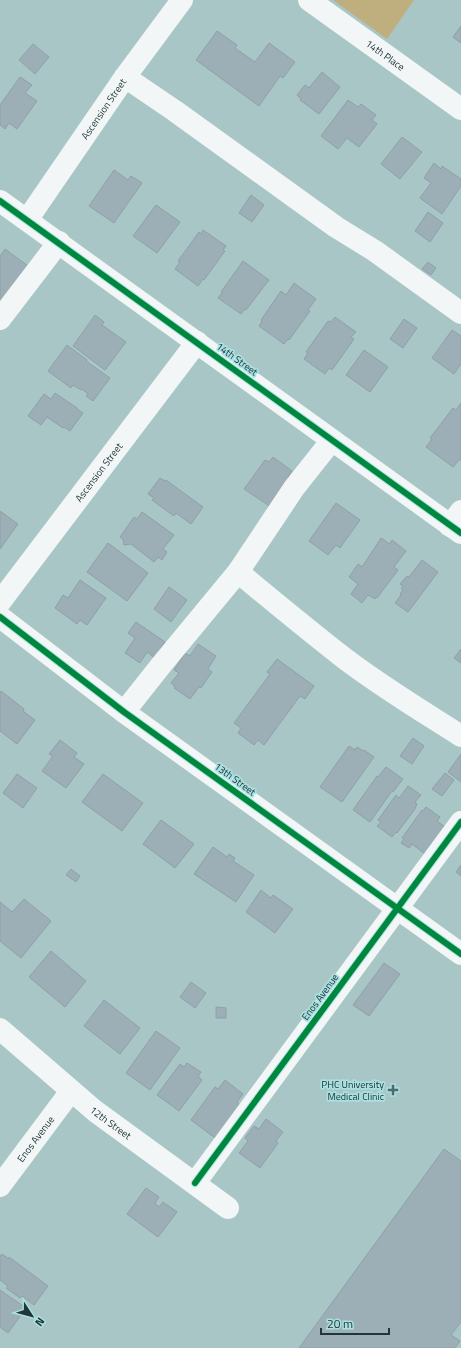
<svg xmlns="http://www.w3.org/2000/svg" width="461" height="1348" font-family="'Titillium Web',sans-serif">
<style>
.green{fill:#bfaf7e}
.building{fill:#9dafb6;stroke:#8fa0a7}
.lines{fill:none;stroke-linecap:round;stroke-linejoin:round}
.minor{stroke:#f2f6f7;stroke-width:22}
.cycleway-casing{stroke:#a9e0e1;stroke-width:8}
.cycleway{stroke:#00873e;stroke-width:6}
.poi-dot{fill:#506969;stroke:#a9e0e1;stroke-width:1.5}
.labels{text-anchor:middle;dominant-baseline:central;stroke-width:3.5;stroke-linejoin:round;paint-order:stroke}
.street-label{font-size:10px;fill:#203737;stroke:#a9e0e1}
.poi-label{font-size:10px;fill:#203737;stroke:#a9e0e1;text-anchor:end}
</style>
<rect width="100%" height="100%" fill="#a9c6c7"/>
<path class="green" d="M333 0H414L387 39Z"/>
<g class="building">
<path d="M461 26V43L453 37Z"/>
<path d="M217 31 237 45 235 48 255 62 269 43 295 62 283 78 280 76 259 106 196 60Z"/>
<path d="M33 44 49 57 35 74 19 60Z"/>
<path d="M322 72 340 87 319 114 300 100 301 99 297 95 305 85 309 88Z"/>
<path d="M20 77 32 85 25 93 37 101 17 129 9 123 5 129 0 125V105Z"/>
<path d="M348 100 358 107 361 104 376 115 372 120 377 124 359 147 347 138 338 149 321 136Z"/>
<path d="M402 137 422 152 400 179 381 164Z"/>
<path d="M434 163 441 169 442 166 461 179V186L442 214 420 198 431 183 424 178Z"/>
<path d="M114 170 128 180 131 176 142 183 114 223 89 206Z"/>
<path d="M251 195 264 205 252 222 239 213Z"/>
<path d="M156 205 180 222 157 253 133 236Z"/>
<path d="M428 212 443 223 430 242 415 231Z"/>
<path d="M203 230 226 246 223 250 225 251 204 280 203 279 198 286 175 269 180 262 178 261 199 232 201 234Z"/>
<path d="M5 249 28 266 0 304V256Z"/>
<path d="M243 261 269 280 246 310 245 309 241 314 218 298 222 293 221 292Z"/>
<path d="M428 262 436 268 431 275 422 269Z"/>
<path d="M294 283 316 299 308 310 310 311 289 340 288 339 284 344 259 326 262 321 261 320 281 291 286 295Z"/>
<path d="M95 315 104 322 102 325 126 342 105 370 73 346Z"/>
<path d="M335 317 356 332 351 337 354 339 332 370 329 368 325 374 304 359 308 353 306 352 328 321 331 322Z"/>
<path d="M404 319 417 328 403 348 390 339Z"/>
<path d="M452 330 461 336V364L454 374 432 358Z"/>
<path d="M67 345 87 360 86 361 110 378 93 401 86 396 88 394 82 389 81 390 73 385 71 388 48 371Z"/>
<path d="M364 350 388 367 370 392 346 375Z"/>
<path d="M55 393 77 408V409L83 413 70 431 64 427 63 428 47 417 41 425 28 416 44 394 51 399Z"/>
<path d="M461 403V460H459L453 467 426 447 432 439 430 438 453 408 456 410Z"/>
<path d="M273 457 292 471 288 477 291 479 271 507 244 489 265 460 269 462Z"/>
<path d="M160 478 165 481 166 480 203 507 191 524 176 513 174 516 152 500 154 498 148 494Z"/>
<path d="M336 503 360 520 340 548 336 545 328 555 309 541Z"/>
<path d="M0 511 18 524 0 549Z"/>
<path d="M142 512 174 535 163 549 167 552 162 560 158 557 154 562 131 544 124 545 123 539 120 537 134 517 137 519Z"/>
<path d="M381 538 390 544 392 540 406 551 394 567 398 570 377 598 376 597 375 599 368 595 362 603 351 594 358 584 349 577 358 564 362 567Z"/>
<path d="M108 543 148 573 127 601 87 572Z"/>
<path d="M422 560 438 572 408 612 395 603 401 595 400 594 403 590 401 588 403 586 400 584 407 576 409 577Z"/>
<path d="M80 580 106 598 87 625 80 620 77 624 55 608 63 595 68 598Z"/>
<path d="M169 587 187 600 171 622 154 609Z"/>
<path d="M136 622 165 642 155 658 147 652 140 663 125 653 135 638 128 633Z"/>
<path d="M198 644 216 656 208 669 212 672 201 688 199 687 190 699 174 688 175 686 171 683 179 673 174 670 185 653 190 656Z"/>
<path d="M461 649V663L454 658Z"/>
<path d="M277 659 314 686 305 699 300 696 264 745 258 740 254 745 238 733 241 728 234 723 270 674 267 672Z"/>
<path d="M1 691 24 709 23 711 35 720 17 744 0 731V693Z"/>
<path d="M413 738 424 746 412 764 400 756Z"/>
<path d="M60 740 77 753 74 757 84 764 66 788 42 771 53 756 49 754Z"/>
<path d="M349 746 355 750 357 747 363 751 364 750 374 757 342 802 320 787Z"/>
<path d="M461 754V782L448 772Z"/>
<path d="M386 767 403 779 393 792 392 791 370 822 353 810 377 776 378 777Z"/>
<path d="M445 773 454 780 442 796 432 789Z"/>
<path d="M17 774 37 788 23 808 3 793Z"/>
<path d="M103 774 143 803 122 831 82 802Z"/>
<path d="M408 786 421 795 415 802 417 804 415 809 397 833 396 832 392 837 377 826 381 822 378 820 396 795 399 798Z"/>
<path d="M426 807 440 817 437 821 445 827 425 854 412 844 409 848 401 843 404 839 402 838 422 810 423 811Z"/>
<path d="M161 820 194 844 175 868 143 844Z"/>
<path d="M213 847 227 857 229 854 235 858 233 861 254 875 236 902 194 874Z"/>
<path d="M461 865V876L456 872Z"/>
<path d="M71 869 80 876 76 882 66 875Z"/>
<path d="M261 890 271 898 273 895 293 909 275 933 246 912Z"/>
<path d="M24 899 51 921 21 958 0 941V902L12 912Z"/>
<path d="M51 951 86 981 65 1007 29 977Z"/>
<path d="M384 963 400 974 369 1016 353 1005Z"/>
<path d="M191 982 206 993 195 1008 180 997Z"/>
<path d="M104 1000 140 1028 120 1054 84 1026Z"/>
<path d="M216 1007 226 1008V1018H216Z"/>
<path d="M156 1031 180 1048 150 1090 126 1073Z"/>
<path d="M187 1063 201 1072 198 1077 202 1080 179 1111 157 1095 180 1064 184 1067Z"/>
<path d="M225 1080 243 1094 237 1102 240 1105 215 1138 191 1120 215 1087 218 1089Z"/>
<path d="M266 1119 283 1132 276 1141 278 1143 260 1168 239 1153 248 1141 245 1138 254 1126 259 1129Z"/>
<path d="M444 1149 461 1161V1322L451 1335 460 1341 455 1348H299Z"/>
<path d="M146 1188 159 1197 155 1203 159 1207 163 1202 177 1212 158 1237 127 1214Z"/>
<path d="M2 1254 9 1259V1257L48 1286 34 1305 22 1296 20 1298 6 1288 8 1286 0 1280V1256Z"/>
<path d="M0 1290 26 1308 8 1333 0 1327Z"/>
</g>
<g class="lines">
<g class="minor">
<path id="s1" d="M309 0 461 109"/>
<path d="M125 77 175 111 336 227 375 251 461 313"/>
<path d="M0 201 461 533"/>
<path id="s2" d="M27 220 125 77 182 0"/>
<path d="M0 319 59 242"/>
<path d="M450 526 461 511"/>
<path d="M238 572C273 601 308 630 344 658 382 687 422 711 461 736"/>
<path id="s3" d="M0 602 197 342"/>
<path d="M0 617 124 712 461 954"/>
<path d="M124 712 162 664 238 572 294 488 332 440"/>
<path id="s4" d="M0 1029 95 1111 228 1208"/>
<path d="M195 1183 461 822"/>
<path id="s5" d="M0 1186 71 1091"/>
</g>
<g class="cycleway-casing">
<g id="cycleway">
<path d="M0 201 461 533"/>
<path d="M0 617 124 712 461 954"/>
<path d="M195 1183 461 822"/>
</g>
</g>
<use href="#cycleway" class="cycleway"/>
</g>
<path class="poi-dot" d="M391 1084h4v4h4v4h-4v4h-4v-4h-4v-4h4z"/>
<g class="labels">
<g class="street-label">
<text stroke="none"><textPath href="#s1" startOffset="94">14th Place</textPath></text>
<text stroke="none"><textPath href="#s2" startOffset="135">Ascension Street</textPath></text>
<text transform="translate(237 359) rotate(36)">14th Street</text>
<text stroke="none"><textPath href="#s3" startOffset="163">Ascension Street</textPath></text>
<text transform="translate(235 779) rotate(36)">13th Street</text>
<text transform="translate(320 997) rotate(-54)">Enos Avenue</text>
<text stroke="none"><textPath href="#s4" startOffset="145">12th Street</textPath></text>
<text stroke="none"><textPath href="#s5" startOffset="59">Enos Avenue</textPath></text>
</g>
<g class="poi-label">
<text x="384" y="1084">PHC University<tspan x="384" dy="12">Medical Clinic</tspan></text>
</g>
</g>
<g transform="translate(32 1316) rotate(126)" stroke="#a9e0e1" stroke-width="3" paint-order="stroke">
<path d="M0-3L7 15L0 10L-7 15Z" fill="#203737"/>
<text y="-6" font-size="11" font-weight="bold" text-anchor="middle" fill="#203737">N</text>
</g>
<path d="M321 1328v6h68v-6" fill="none" stroke="#203737" stroke-width="2"/>
<text x="327" y="1328" font-size="12" fill="#203737" stroke="#a9e0e1" stroke-width="3" paint-order="stroke">20 m</text>
</svg>
